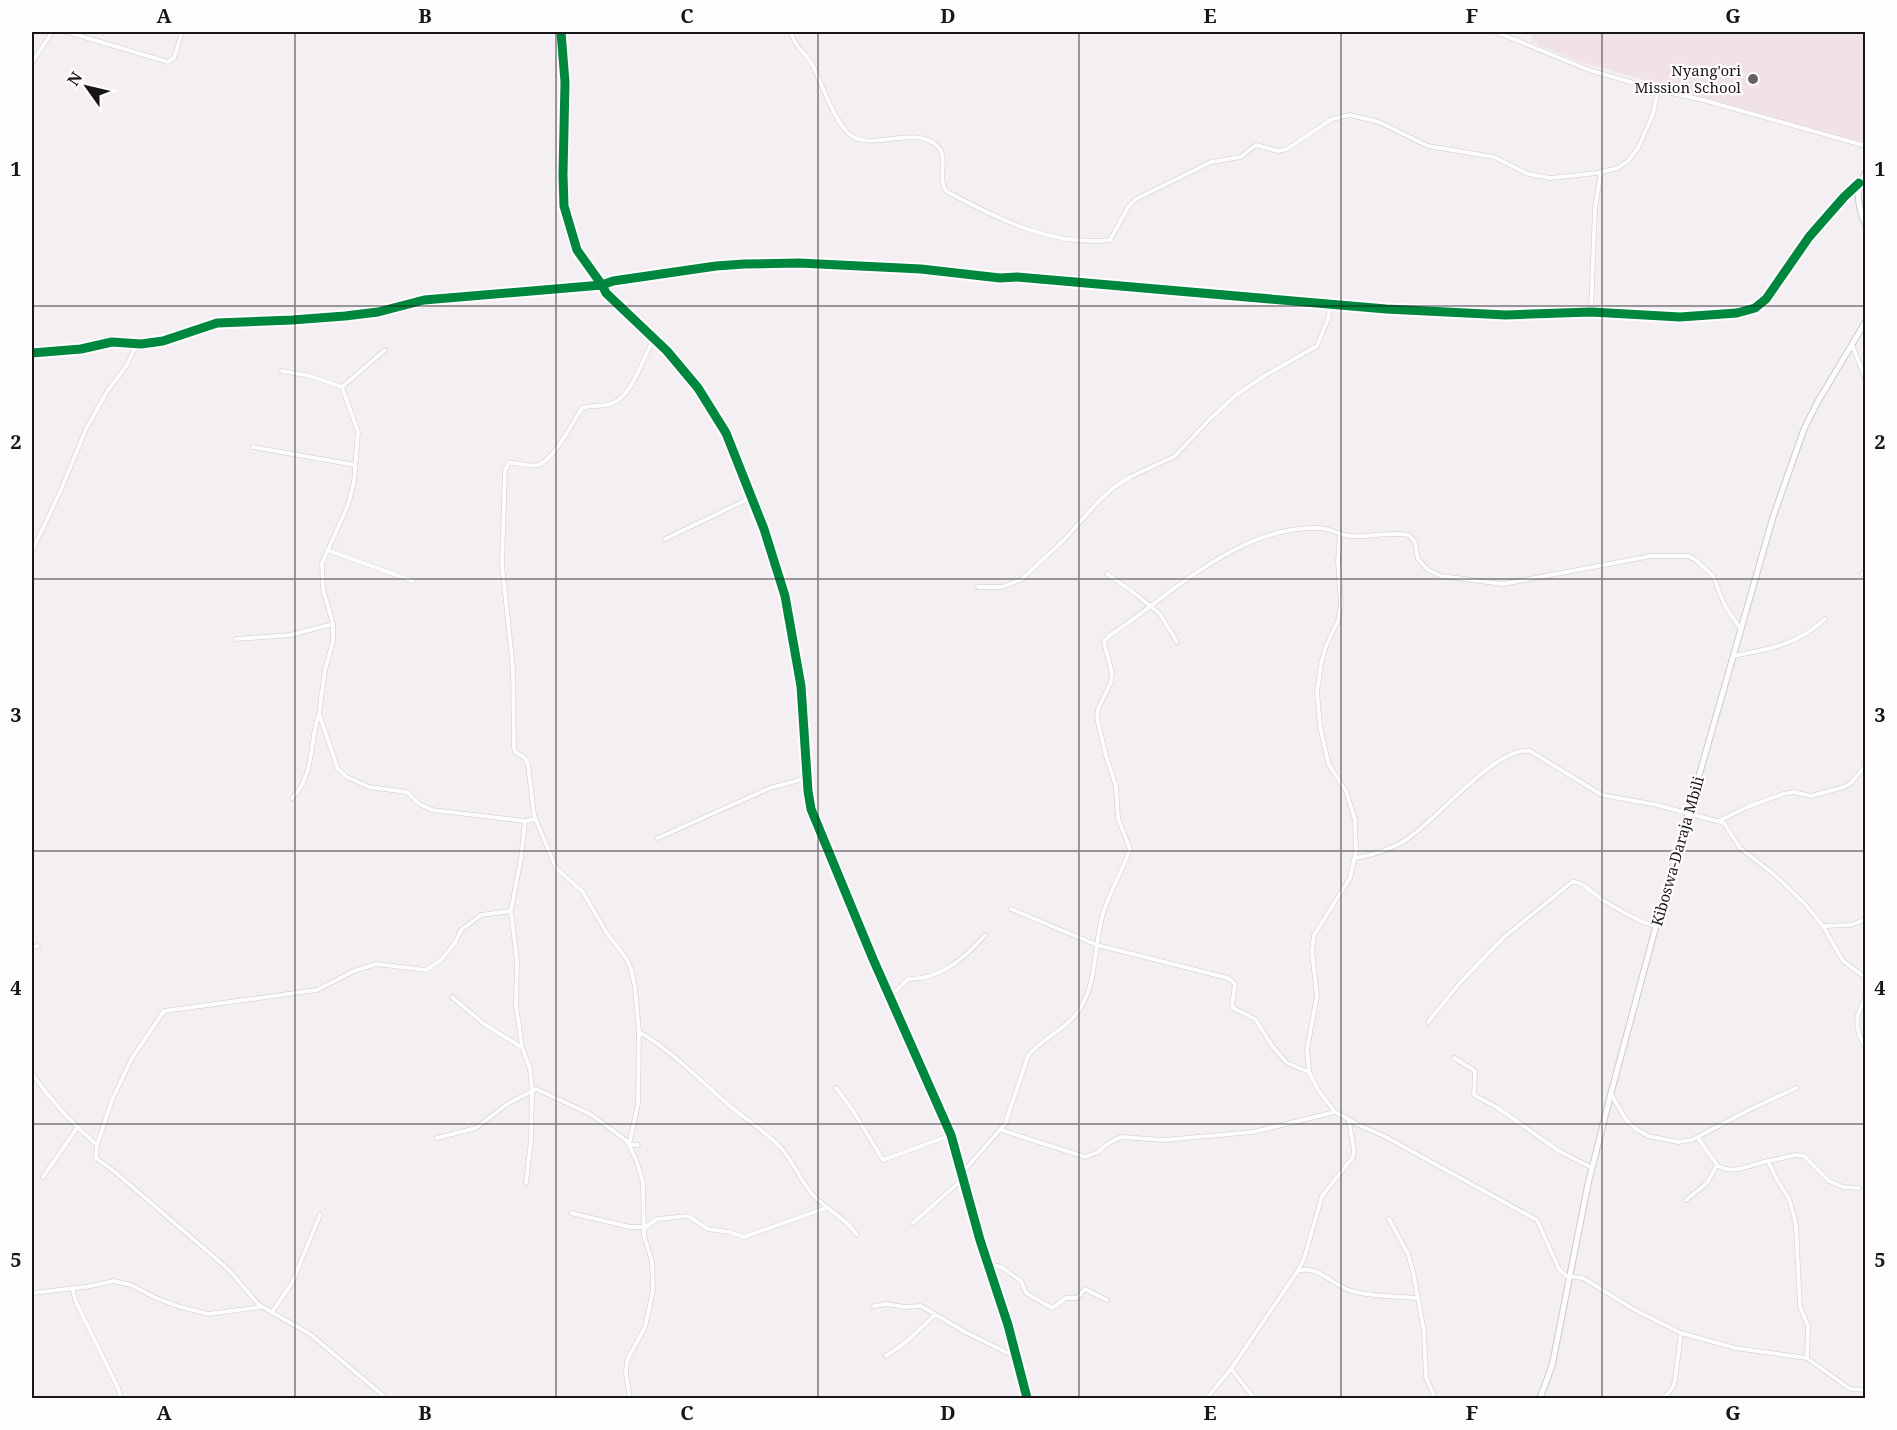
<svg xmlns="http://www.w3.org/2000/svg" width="1897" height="1430" font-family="'Noto Serif',serif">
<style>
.education{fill:#f1e2ea}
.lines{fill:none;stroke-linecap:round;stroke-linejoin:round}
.minor-casing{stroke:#cdcacd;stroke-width:5}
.secondary-casing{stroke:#cdcacd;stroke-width:7}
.minor{stroke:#fdfdfd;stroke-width:4}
.secondary{stroke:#fdfdfd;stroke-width:5}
.cycleway-casing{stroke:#fffcff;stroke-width:13}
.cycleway{stroke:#00873e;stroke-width:9}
.grid{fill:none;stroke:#191619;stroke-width:1.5;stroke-opacity:0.55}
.poi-dot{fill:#656265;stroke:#fffcff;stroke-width:2}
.labels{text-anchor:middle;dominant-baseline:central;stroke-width:4.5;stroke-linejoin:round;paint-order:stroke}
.poi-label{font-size:15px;fill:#191619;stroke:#fffcff;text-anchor:end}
.street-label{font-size:15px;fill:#191619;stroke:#fffcff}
.neatline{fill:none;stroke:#191619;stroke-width:2}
.grid-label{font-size:20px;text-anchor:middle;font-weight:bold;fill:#191619}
</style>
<rect width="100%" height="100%" fill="#f3eff3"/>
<path class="education" d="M1533 32H1865V144L1578 61 1531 42Z"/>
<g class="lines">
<g class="minor-casing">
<g id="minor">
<path d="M67 32 168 62 174 58 182 32"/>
<path d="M561 32 565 82 563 175 564 206 577 250 602 285 606 293 667 351 698 388 726 433 764 529 785 596 801 686 808 791 811 809 873 959 951 1135 980 1240 1008 1325 1027 1398"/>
<path d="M791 32C796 50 805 51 813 66 822 83 837 133 858 139 879 146 914 128 935 144 951 156 936 177 946 191 996 218 1052 247 1110 240L1128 207 1136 199 1211 162 1241 157 1256 145 1278 151 1287 149 1332 119 1350 115 1379 122 1428 146 1494 157 1528 174 1550 178 1597 173 1618 168 1629 160 1638 148 1653 114 1658 90"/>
<path d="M1496 32 1589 70 1658 90 1703 100 1866 146"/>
<path d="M32 63 52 32"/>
<path d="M1591 312 1595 208 1601 172"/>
<path d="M1852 345 1866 380"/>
<path d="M32 353 81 349 112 342 141 344 163 341 217 323 292 320 345 316 378 312 424 300 602 285 613 281 716 266 744 264 799 263 921 269 1000 278 1017 277 1386 309 1506 315 1591 312 1680 317 1737 313 1755 308 1766 299 1809 237 1844 197 1859 183"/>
<path d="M282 371 310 376 342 387 358 432 354 482 348 505 322 563 323 589 333 624V641L325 670 319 714 338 769 347 777 369 787 407 792 419 804 432 810 525 821 536 819"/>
<path d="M342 387 385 350"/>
<path d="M253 447 355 465"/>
<path d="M1340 535 1338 561 1341 604 1338 621 1326 646 1321 664 1317 691 1320 727 1329 765 1346 791 1355 820 1356 851 1350 878 1314 935 1312 951 1317 996 1307 1049 1309 1072 1318 1090 1335 1112 1363 1127 1384 1136 1537 1220 1559 1269 1566 1276 1583 1278 1635 1310 1681 1333 1735 1348 1807 1358 1850 1389 1866 1390"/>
<path d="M665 539 744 501 750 495"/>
<path d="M327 550 413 581"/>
<path d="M32 551 60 492 86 429 108 390 127 365 137 344"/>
<path d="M1107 574 1133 592 1160 614 1177 642"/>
<path d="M1862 574 1866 572"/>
<path d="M978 587H1002L1022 579 1064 540 1096 504 1113 488 1130 477 1175 456 1210 419 1236 395 1264 376 1317 346 1328 319 1330 305"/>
<path d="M236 639 290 635 333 624"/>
<path d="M1733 656C1770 649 1797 645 1825 619"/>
<path d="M292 798C315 776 309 742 319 714"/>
<path d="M525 821 521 858 511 911 517 961 516 1006 522 1047 530 1069 532 1090 531 1140 526 1183"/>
<path d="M1719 821 1747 807 1783 794 1794 792 1811 796 1844 787 1851 783 1866 765"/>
<path d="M658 838 770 788 807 778"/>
<path d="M1356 858C1373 855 1389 850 1404 841 1434 824 1496 745 1530 751L1602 795 1657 805 1724 823 1740 848 1776 876 1805 904 1823 926 1843 961 1866 978"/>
<path d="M1011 909 1097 945 1228 978 1235 984 1232 1005 1233 1008 1255 1019 1273 1047 1287 1063 1309 1072"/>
<path d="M1823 926 1851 925 1866 919"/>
<path d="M32 947 38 946"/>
<path d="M889 994 895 992 908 979C941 979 964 959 985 935"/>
<path d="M452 997 484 1024 521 1047"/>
<path d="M1866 998C1855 1014 1854 1031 1866 1047"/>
<path d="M1428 1022 1459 984 1503 938 1572 882C1583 881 1595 895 1604 901 1620 910 1638 922 1656 926"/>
<path d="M639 1032C671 1050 695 1076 722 1099 741 1117 765 1130 782 1149 794 1163 801 1182 813 1195 827 1210 846 1218 857 1235"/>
<path d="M1454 1058 1475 1071 1474 1095 1498 1108 1559 1151 1592 1168"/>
<path d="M32 1074C51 1100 72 1124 97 1145L112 1100 132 1058 164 1011 317 990 354 971 376 964 426 970 441 960 455 943 461 930 481 915 511 911"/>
<path d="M836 1088 852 1109 883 1160 951 1135"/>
<path d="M1611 1094 1626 1120 1636 1129 1648 1136 1678 1142 1692 1140 1747 1111 1796 1088"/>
<path d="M1001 1130 1085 1157 1098 1152 1107 1144 1121 1137 1164 1140 1253 1132 1335 1112"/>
<path d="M437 1138 476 1128 507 1104 536 1089 590 1114 627 1141 629 1145H638"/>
<path d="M1698 1138 1717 1165C1732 1176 1752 1164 1768 1161L1776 1178 1789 1199 1793 1212 1796 1226 1800 1307 1808 1326 1807 1358"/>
<path d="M97 1145 96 1158 115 1172 228 1269 259 1305 310 1334 386 1398"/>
<path d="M1768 1161 1796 1155 1804 1156 1829 1181 1843 1187 1859 1188"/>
<path d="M962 1173 1005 1124 1028 1056C1042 1038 1066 1030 1079 1010 1097 984 1094 947 1102 917 1109 893 1122 872 1130 849L1118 818 1116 786 1106 756 1097 718 1098 709 1111 682 1112 673 1104 642 1109 636C1171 595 1239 525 1319 528 1329 528 1339 535 1350 536 1369 538 1390 531 1409 535L1415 542 1418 559 1428 570 1441 576 1503 584 1651 556H1688L1696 560 1713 576 1725 606 1740 628"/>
<path d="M43 1177 77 1128"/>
<path d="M1686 1200 1707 1183 1717 1165"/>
<path d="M571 1213 630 1227H644"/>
<path d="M1389 1219 1408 1254 1413 1271 1424 1331 1426 1377 1435 1398"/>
<path d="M913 1223 964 1178"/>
<path d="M644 1228 657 1219 688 1216 708 1229 729 1232 744 1237 826 1208"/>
<path d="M989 1264 1001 1267 1021 1281 1026 1293 1052 1308 1066 1298H1077L1085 1289 1107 1300"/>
<path d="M1297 1271C1319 1264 1332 1286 1352 1291 1372 1297 1396 1296 1417 1298"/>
<path d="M72 1288 76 1302 118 1388 121 1398"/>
<path d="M32 1293 85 1287 114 1281 131 1285 156 1298 177 1306 208 1314 262 1307"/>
<path d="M874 1306 886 1304 905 1307 921 1306 965 1332 1016 1357"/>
<path d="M272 1312 292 1283 320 1215"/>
<path d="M886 1356 906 1342 935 1315"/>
<path d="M1231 1369 1254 1398"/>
<path d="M630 1398 626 1374 627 1360 645 1327 653 1290 652 1261 644 1236 643 1183 637 1162 629 1145 638 1104 639 1032 635 987 631 969 626 958 606 932 583 892 556 868 534 815 528 764 525 758 515 752 514 747 513 669 502 564 505 470 509 463C518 462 529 467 538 465 553 461 573 422 582 408 591 405 601 407 610 404 633 398 643 356 654 339"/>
<path d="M1207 1398 1231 1369 1297 1272 1304 1259 1322 1196 1353 1157 1354 1150 1349 1121"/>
<path d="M1664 1398 1673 1387 1675 1380 1681 1333"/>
</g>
</g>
<g class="secondary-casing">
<g id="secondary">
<path d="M1866 172C1854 190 1858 207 1866 226"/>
<path d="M1540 1398 1552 1366 1588 1184 1611 1093 1656 926 1773 517 1804 429 1817 403 1866 321"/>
</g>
</g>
<use href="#minor" class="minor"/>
<use href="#secondary" class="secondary"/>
<g class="cycleway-casing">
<g id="cycleway">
<path d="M561 32 565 82 563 175 564 206 577 250 602 285 606 293 667 351 698 388 726 433 764 529 785 596 801 686 808 791 811 809 873 959 951 1135 980 1240 1008 1325 1027 1398"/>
<path d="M32 353 81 349 112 342 141 344 163 341 217 323 292 320 345 316 378 312 424 300 602 285 613 281 716 266 744 264 799 263 921 269 1000 278 1017 277 1386 309 1506 315 1591 312 1680 317 1737 313 1755 308 1766 299 1809 237 1844 197 1859 183"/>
</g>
</g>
<use href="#cycleway" class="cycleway"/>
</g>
<path class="grid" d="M295 32V1398M556 32V1398M818 32V1398M1079 32V1398M1341 32V1398M1602 32V1398M32 306H1866M32 579H1866M32 851H1866M32 1124H1866"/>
<circle class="poi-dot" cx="1753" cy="79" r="6"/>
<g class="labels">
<g class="poi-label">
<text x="1741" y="70">Nyang'ori<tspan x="1741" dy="17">Mission School</tspan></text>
</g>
<g class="street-label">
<text transform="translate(1677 851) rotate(-74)">Kiboswa-Daraja Mbili</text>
</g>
</g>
<rect width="1897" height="1430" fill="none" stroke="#fffcff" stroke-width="66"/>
<g transform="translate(87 87) rotate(304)" stroke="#fffcff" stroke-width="4.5" paint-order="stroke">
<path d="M0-4.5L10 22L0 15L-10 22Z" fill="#191619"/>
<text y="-9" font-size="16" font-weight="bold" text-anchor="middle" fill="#191619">N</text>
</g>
<rect x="33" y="33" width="1831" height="1364" class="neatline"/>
<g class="grid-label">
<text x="164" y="23">A</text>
<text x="425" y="23">B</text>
<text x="687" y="23">C</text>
<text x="948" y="23">D</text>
<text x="1210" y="23">E</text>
<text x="1472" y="23">F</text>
<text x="1733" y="23">G</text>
<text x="16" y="176">1</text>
<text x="1880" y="176">1</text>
<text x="16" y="449">2</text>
<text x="1880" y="449">2</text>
<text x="16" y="722">3</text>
<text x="1880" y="722">3</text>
<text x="16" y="995">4</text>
<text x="1880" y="995">4</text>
<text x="16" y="1267">5</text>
<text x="1880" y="1267">5</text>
<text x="164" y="1420">A</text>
<text x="425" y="1420">B</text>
<text x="687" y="1420">C</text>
<text x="948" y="1420">D</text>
<text x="1210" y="1420">E</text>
<text x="1472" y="1420">F</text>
<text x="1733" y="1420">G</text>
</g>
</svg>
